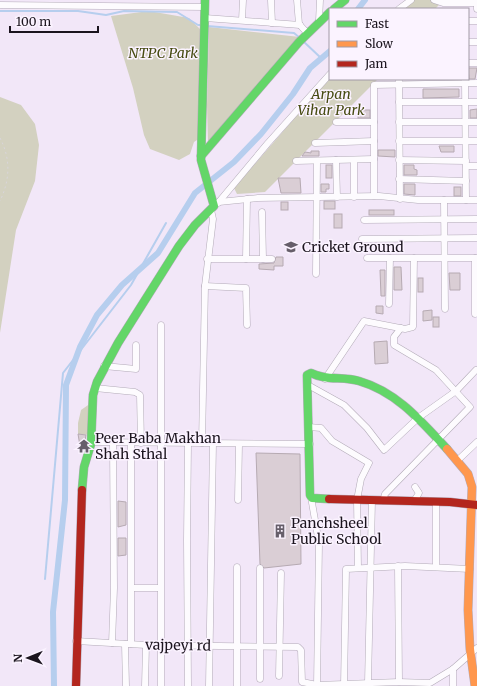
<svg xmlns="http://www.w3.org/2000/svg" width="477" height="686" font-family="Merriweather,serif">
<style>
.green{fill:#d3d1c0}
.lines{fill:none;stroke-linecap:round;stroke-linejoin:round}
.stream{stroke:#b6ceee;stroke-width:2}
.canal{stroke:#b6ceee;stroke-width:6}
.building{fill:#daced5;stroke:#b6aab2}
.street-casing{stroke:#b3abb8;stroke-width:7}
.fast-casing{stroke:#b3abb8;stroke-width:9}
.slow-casing{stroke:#b3abb8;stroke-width:9}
.jam-casing{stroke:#b3abb8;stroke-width:9}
.path{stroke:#d9d6da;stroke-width:1;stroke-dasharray:2 3;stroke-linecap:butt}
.street{stroke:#fdfbfe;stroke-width:6}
.fast{stroke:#63d668;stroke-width:8}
.slow{stroke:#ff974d;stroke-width:8}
.jam{stroke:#b3261e;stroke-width:8}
.labels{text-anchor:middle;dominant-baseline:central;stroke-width:3;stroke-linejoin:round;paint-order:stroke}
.park-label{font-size:14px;font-style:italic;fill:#464b11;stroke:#fbf3ff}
.poi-label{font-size:14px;fill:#1b141e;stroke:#fbf3ff;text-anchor:start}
.street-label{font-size:14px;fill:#1b141e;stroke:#fbf3ff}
</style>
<rect width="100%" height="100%" fill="#f2e7f8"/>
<g class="green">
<path d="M414 0H444L435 9H403Z"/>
<path d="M149 11 189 18 201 30 200 138 194 142 190 154 179 160 150 149 144 135 133 88 111 16Z"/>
<path d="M209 27 300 37 208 142 207 105Z"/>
<path d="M330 77V79H378L265 192 237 194 234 188Z"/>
<path d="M0 97 21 105 35 124 39 145 35 181 16 230 0 333Z"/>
<path d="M91 403 90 435 78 434V423L81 410Z"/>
</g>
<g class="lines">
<g class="stream">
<path d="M0 11H78L106 15 124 11 177 12 198 25H202"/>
<path d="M207 26 294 33 300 38"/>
<path d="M303 41 321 58"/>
<path d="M45 579 63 373 131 285 166 223"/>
</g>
<g class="canal">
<path d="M358 9 365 0"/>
<path d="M54 686 53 612 65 500 66 385 80 347 97 315 122 285 158 253 195 193 234 162 261 134 293 94 310 68 330 51"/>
</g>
</g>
<g class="building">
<path d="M468 68H477L475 79H469Z"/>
<path d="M423 89H459V97L423 98Z"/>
<path d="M477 109V118H470V110Z"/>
<rect x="358" y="110" width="12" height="8"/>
<path d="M439 146H454V152H441Z"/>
<path d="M378 150H395V157L378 156Z"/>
<path d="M311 151H319V156H302L305 152 311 153Z"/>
<rect x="326" y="165" width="6" height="13"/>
<path d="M404 165H414V169L417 170V175H404Z"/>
<path d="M278 178H300L301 193H281Z"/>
<path d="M321 184H329V189H326V192H321Z"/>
<path d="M404 184H415V195L404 194Z"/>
<rect x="454" y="187" width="7" height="9"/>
<rect x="324" y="201" width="11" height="8"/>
<rect x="281" y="202" width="7" height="8"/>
<rect x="369" y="210" width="25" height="5"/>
<rect x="334" y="214" width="8" height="14"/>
<path d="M276 257H283V266H274V270L259 269V264L274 263Z"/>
<path d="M394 267H401L402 290H394Z"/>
<path d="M380 270H385V296H381Z"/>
<path d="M449 273H460V290H450Z"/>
<rect x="418" y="278" width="5" height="14"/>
<path d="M376 306H383V314L376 313Z"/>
<path d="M432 310V320L423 321V311Z"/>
<rect x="433" y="317" width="6" height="10"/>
<path d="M387 341 388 363 375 364 374 342Z"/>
<path d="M78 434 86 435 83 451 80 446Z"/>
<path d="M256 453 300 454 301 564 264 568 260 564Z"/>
<path d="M118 501 126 502V525L118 527Z"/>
<path d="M118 538H126V555L118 556Z"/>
</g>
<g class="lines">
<g class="street-casing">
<g id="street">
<path d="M271 0 272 23"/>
<path d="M297 0 299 24 308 34"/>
<path d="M434 0 443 3H477V9"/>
<path d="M0 5 205 7"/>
<path d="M399 9 411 0"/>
<path d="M205 18 300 25"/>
<path d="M242 20 243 0"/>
<path d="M319 21 320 0"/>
<path d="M468 21H477"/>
<path d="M468 42H477"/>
<path d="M468 63H477"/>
<path d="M465 80 466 200"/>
<path d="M399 81 400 199"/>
<path d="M399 102H477"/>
<path d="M336 122H374"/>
<path d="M399 122H477"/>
<path d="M399 141H477"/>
<path d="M315 143 374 141"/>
<path d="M336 160 337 197"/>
<path d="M354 160V197"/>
<path d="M399 160 466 161"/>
<path d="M296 161 374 159"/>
<path d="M466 166H477"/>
<path d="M399 179 466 181"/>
<path d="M374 196V85L477 83"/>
<path d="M444 200 445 309"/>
<path d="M219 202 258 198 379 196 418 200H477"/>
<path d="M218 203 268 143 330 74"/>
<path d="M262 212 263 259"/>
<path d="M364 220 477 219"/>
<path d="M362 239 477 238"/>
<path d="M367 258H477"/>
<path d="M475 258V314"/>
<path d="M207 259H272"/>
<path d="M246 259 247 199"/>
<path d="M316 274 317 161"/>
<path d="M205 286 246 288 247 325"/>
<path d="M389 304 390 258"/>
<path d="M104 366 136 369V345"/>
<path d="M325 379 364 321 405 329 413 327 414 258"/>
<path d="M308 385 344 405 367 428 384 450 418 418 456 391 476 370"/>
<path d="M95 388 135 392 140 395 141 443"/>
<path d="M309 427 321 428 332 441 369 463 361 479 357 500 358 568"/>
<path d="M91 442 310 444"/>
<path d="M131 443V644"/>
<path d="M188 443 187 540 188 686"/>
<path d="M202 443 205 286 213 219 211 210"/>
<path d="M457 461 477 442"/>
<path d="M311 497 319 543 317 686"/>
<path d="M238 500 239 444"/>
<path d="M383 501 385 494 470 407 436 370 394 345V337L401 328"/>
<path d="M414 501 419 493 415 487"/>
<path d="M398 566 399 682"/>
<path d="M237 567V686"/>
<path d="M436 567V502"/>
<path d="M132 588H160"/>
<path d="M76 641 146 645 298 647 301 650 302 682 317 685 399 682 430 683 453 669 477 648"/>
<path d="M112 643 114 588 113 443"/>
<path d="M125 644 126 686"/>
<path d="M279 676 281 573"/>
<path d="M260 679V568"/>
<path d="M368 683 372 500"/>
<path d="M145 686 146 645"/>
<path d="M161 686V325"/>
<path d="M209 686 213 443"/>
<path d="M344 686 346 569 405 566 470 569"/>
<path d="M453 686V669"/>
</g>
</g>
<g class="fast-casing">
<g id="fast">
<path d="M334 9 345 0"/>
<path d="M201 156 299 42 330 12"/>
<path d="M82 490 84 467 91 444 93 395 97 382 118 343 179 246 195 225 214 206 201 160 205 0"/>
<path d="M329 499 312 498 310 495 307 375 311 373C326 381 343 376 359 381 397 392 421 421 447 449"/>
</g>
</g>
<g class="slow-casing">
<path id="slow" d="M447 449 468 474 472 487 468 610 470 649 475 686"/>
</g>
<g class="jam-casing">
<g id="jam">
<path d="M329 499 450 502 477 505"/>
<path d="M76 686 82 490"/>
</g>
</g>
<path class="path" d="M0 138C11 159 10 180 0 201"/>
<use href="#street" class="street"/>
<use href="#fast" class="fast"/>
<use href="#slow" class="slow"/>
<use href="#jam" class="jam"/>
</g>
<defs>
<g id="school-bare" transform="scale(1.08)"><path d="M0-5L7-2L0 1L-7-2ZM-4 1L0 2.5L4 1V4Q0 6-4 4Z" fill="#665e6a" stroke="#fbf3ff" stroke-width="2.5" paint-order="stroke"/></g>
<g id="temple-bare" transform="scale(1.08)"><path d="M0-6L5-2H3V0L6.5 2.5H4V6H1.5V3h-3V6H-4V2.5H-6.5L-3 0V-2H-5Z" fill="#665e6a" stroke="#fbf3ff" stroke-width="2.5" paint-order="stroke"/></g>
<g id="building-bare" transform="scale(1.08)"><path d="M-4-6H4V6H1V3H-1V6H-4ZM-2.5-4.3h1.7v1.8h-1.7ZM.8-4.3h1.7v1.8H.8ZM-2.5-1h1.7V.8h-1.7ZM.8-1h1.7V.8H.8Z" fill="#665e6a" stroke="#fbf3ff" stroke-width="2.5" paint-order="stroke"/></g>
</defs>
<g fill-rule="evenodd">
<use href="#school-bare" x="291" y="247"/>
<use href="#temple-bare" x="84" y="446"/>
<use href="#building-bare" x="280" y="531"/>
</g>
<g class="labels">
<g class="park-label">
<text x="163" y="53">NTPC Park</text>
<text x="331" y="94">Arpan<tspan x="331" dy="16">Vihar Park</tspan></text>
</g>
<g class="poi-label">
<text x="302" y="247">Cricket Ground</text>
<text x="95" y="438">Peer Baba Makhan<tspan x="95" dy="16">Shah Sthal</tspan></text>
<text x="291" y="523">Panchsheel<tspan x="291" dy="16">Public School</tspan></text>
</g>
<g class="street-label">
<text transform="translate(178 645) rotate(1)">vajpeyi rd</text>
</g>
</g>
<rect x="329" y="8" width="140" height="72" fill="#fbf3ff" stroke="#a19aa5"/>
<rect x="337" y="21" width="20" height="6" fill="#63d668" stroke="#a19aa5"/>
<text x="365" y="28" font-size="12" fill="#1b141e">Fast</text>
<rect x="337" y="41" width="20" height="6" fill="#ff974d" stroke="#a19aa5"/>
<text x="365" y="48" font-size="12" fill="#1b141e">Slow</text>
<rect x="337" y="61" width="20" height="6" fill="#b3261e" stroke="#a19aa5"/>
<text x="365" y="68" font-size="12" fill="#1b141e">Jam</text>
<g transform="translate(28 658) rotate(269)" stroke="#fbf3ff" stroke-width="3" paint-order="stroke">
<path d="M0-3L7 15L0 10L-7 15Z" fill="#1b141e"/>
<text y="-6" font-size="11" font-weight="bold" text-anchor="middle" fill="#1b141e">N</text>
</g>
<path d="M10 26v6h88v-6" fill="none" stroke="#1b141e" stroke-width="2"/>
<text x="16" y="26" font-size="12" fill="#1b141e" stroke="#fbf3ff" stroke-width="3" paint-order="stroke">100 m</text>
</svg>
